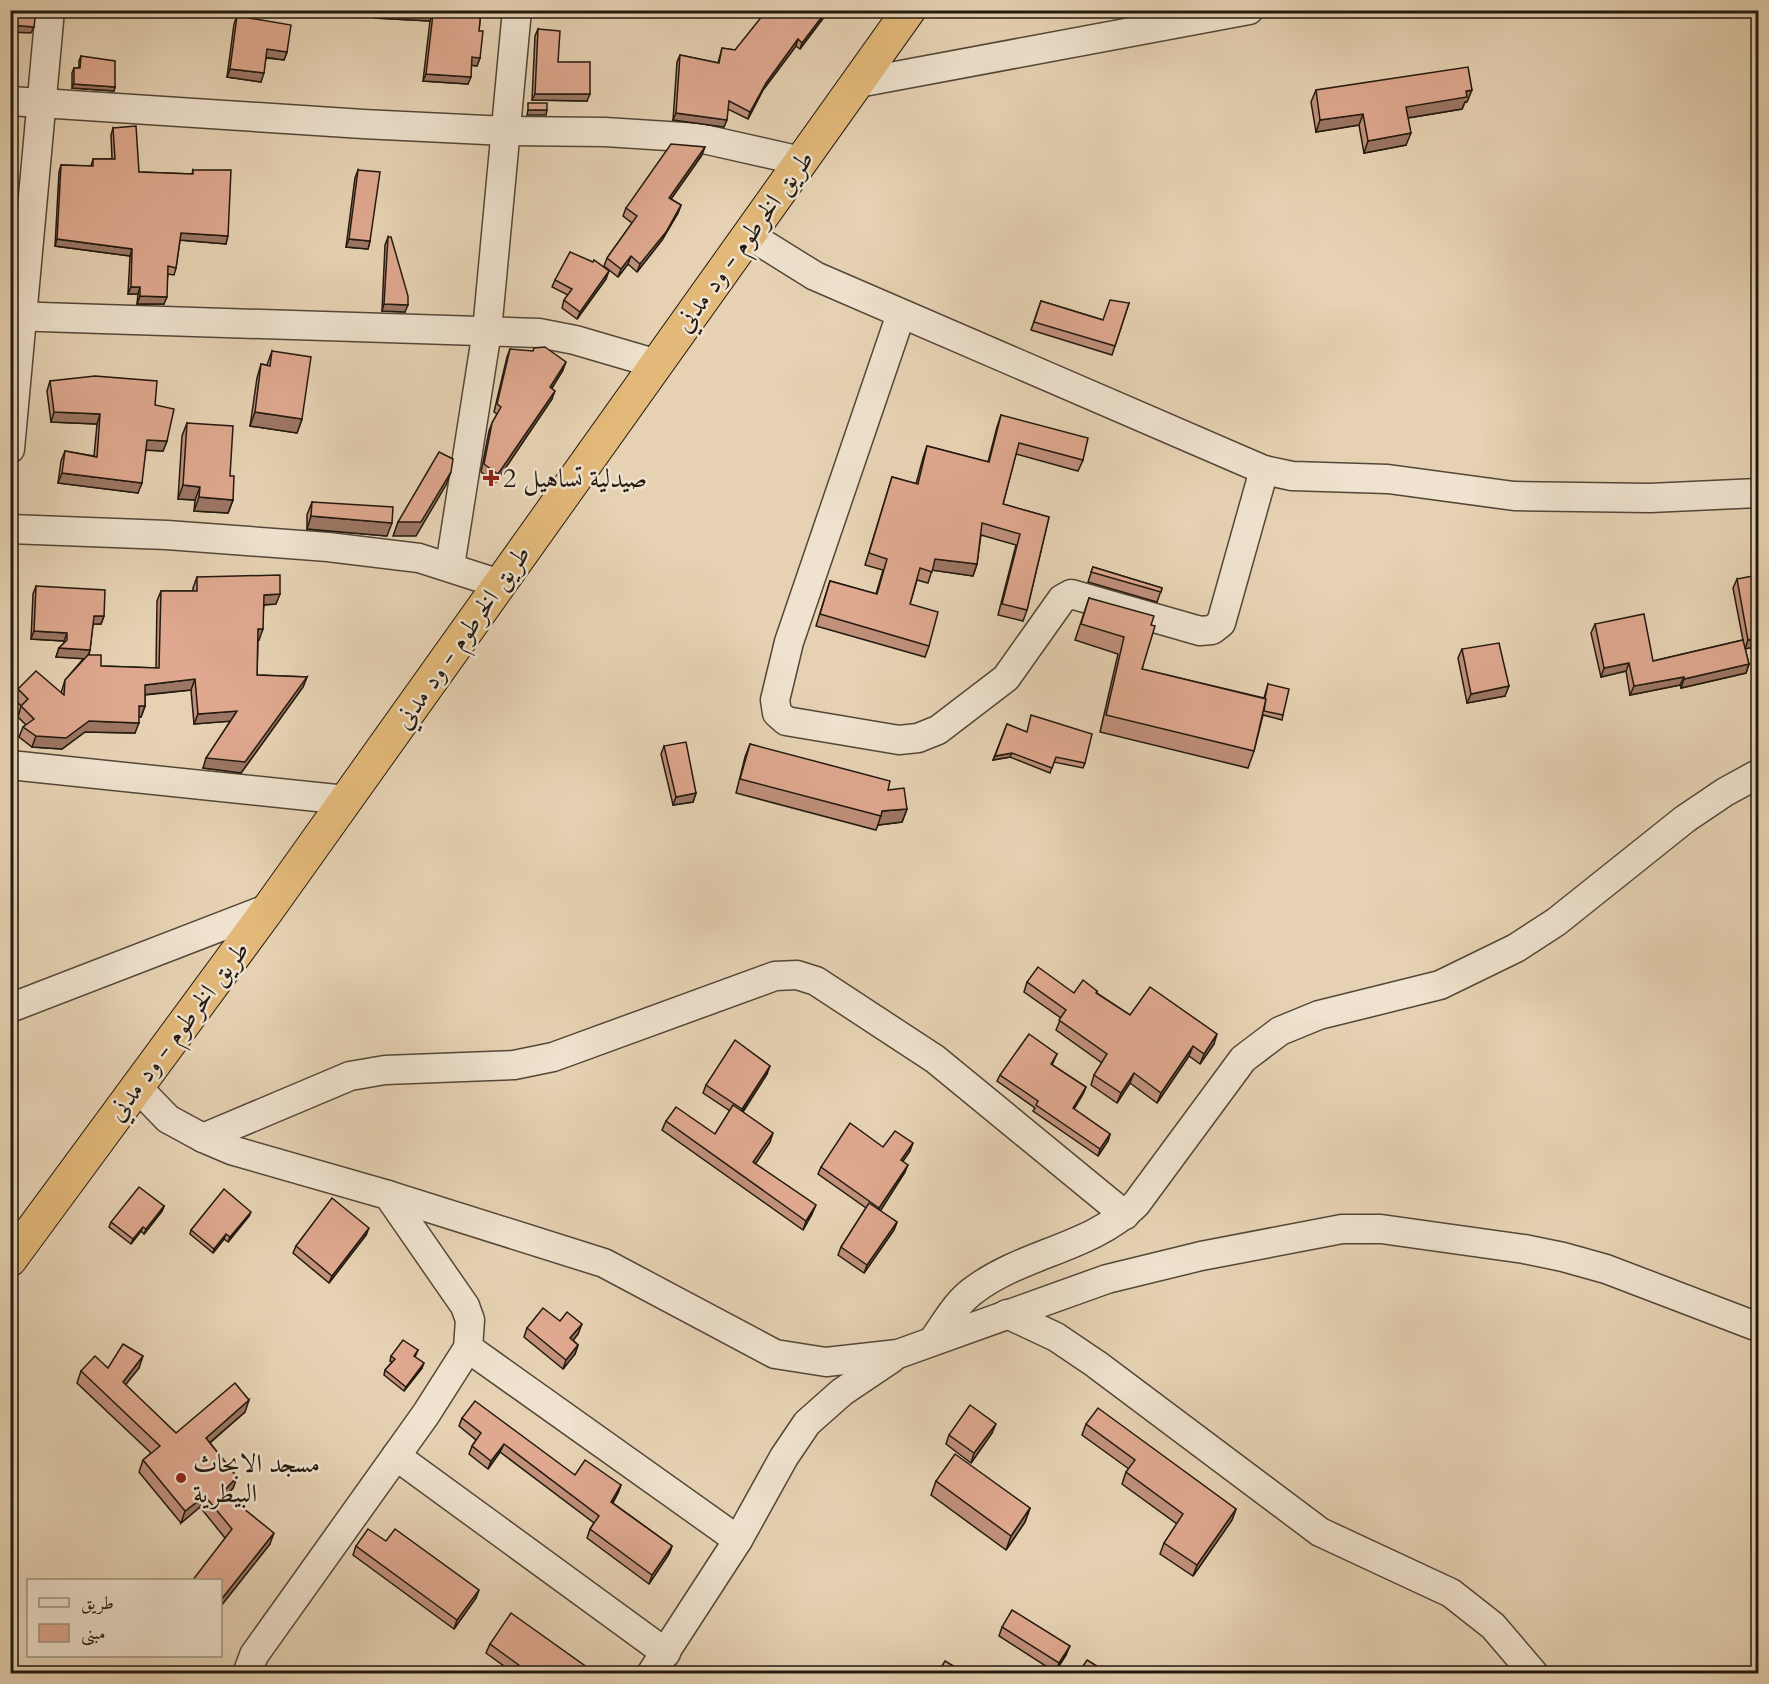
<svg xmlns="http://www.w3.org/2000/svg" width="1769" height="1684" font-family="Cardo,Amiri,serif">
<style>
.lines{fill:none;stroke-linecap:round;stroke-linejoin:round}
.minor-casing{stroke:#534738;stroke-width:31}
.highway-casing{stroke:#22190f;stroke-width:35}
.minor{stroke:#efe2ce;stroke-width:28}
.highway{stroke:#e3b97a;stroke-width:33}
.wall{fill:#c0907b;stroke:#22190f;stroke-width:1.5}
.shaded-wall{fill:#9c7664;stroke:#22190f;stroke-width:1.5}
.building{fill:#dfa88f;stroke:#22190f;stroke-width:1.5}
.poi-dot{fill:#8f2418;stroke:#efe2ce;stroke-width:2}
.labels{text-anchor:middle;dominant-baseline:central;stroke-width:5;stroke-linejoin:round;paint-order:stroke}
.street-label{font-size:26px;fill:#22190f;stroke:#efe2ce}
.poi-label{font-size:26px;fill:#22190f;stroke:#efe2ce;text-anchor:start}
</style>
<rect width="100%" height="100%" fill="#e6d2b3"/>
<filter id="stains"><feTurbulence type="fractalNoise" baseFrequency=".00333" numOctaves="4"/><feColorMatrix values="0 0 0 0 .2 0 0 0 0 .09 0 0 0 0 .02 0 0 0 .5 -.17"/></filter>
<radialGradient id="worn" r=".72"><stop offset=".6" stop-color="#630" stop-opacity="0"/><stop offset="1" stop-color="#630" stop-opacity=".3"/></radialGradient>
<g class="lines">
<g class="minor-casing">
<g id="minor">
<path d="M858 83 1249 10"/>
<path d="M10 101 363 124 506 131 605 132 699 138 801 161"/>
<path d="M749 235 815 276 1264 470 1292 476 1388 479 1514 496 1650 498 1758 493"/>
<path d="M901 314 789 642 775 700 777 713 786 721 899 740 918 738 938 730 1006 678 1062 599 1071 594 1200 631 1212 630 1221 623 1264 470"/>
<path d="M10 316 539 333 575 340 657 364"/>
<path d="M10 449 50 10"/>
<path d="M10 529 167 535 328 547 419 558 500 584"/>
<path d="M450 566 487 331 517 10"/>
<path d="M10 765 346 800"/>
<path d="M10 1008 269 908"/>
<path d="M136 1086 168 1119 203 1138 231 1150 388 1195 465 1306 470 1320 468 1348 426 1414 254 1655 247 1674"/>
<path d="M203 1138 350 1076 385 1070 514 1065 553 1057 775 976 797 975 816 981 935 1059 1125 1215"/>
<path d="M388 1195 604 1263 775 1354 826 1362 898 1354 1107 1279 1201 1256 1342 1229H1381L1524 1249 1563 1257 1606 1269 1758 1327"/>
<path d="M1007 1314 1056 1337 1096 1364 1320 1532 1451 1593 1493 1626 1534 1674"/>
<path d="M934 1339C946 1322 957 1302 974 1290 1023 1253 1092 1248 1136 1204L1243 1059 1280 1031 1319 1015 1440 985 1516 948 1556 922 1685 819 1725 792 1758 774"/>
<path d="M468 1348 738 1540"/>
<path d="M396 1456 666 1653"/>
<path d="M651 1674 738 1540 784 1457 807 1423 842 1392 891 1359"/>
</g>
</g>
<g class="highway-casing">
<path id="highway" d="M10 1260 269 908 909 10"/>
</g>
<use href="#minor" class="minor"/>
<use href="#highway" class="highway"/>
</g>
<g class="wall">
<path d="M376 10H481L479 31 480 58 477 66 471 65 468 84 423 81 430 21 375 18Z"/>
<path d="M828 12 800 49 796 46 763 90 748 119 728 109 724 127 673 120 677 62 680 55 718 63 722 48 735 50Z"/>
<path d="M237 16 287 52 284 60 266 58 261 82 227 77 234 24Z"/>
<path d="M538 29 558 62 587 101 532 100 535 36Z"/>
<path d="M81 56 115 87 114 91 72 88V73L74 68H79V61Z"/>
<path d="M1316 90 1467 102H1465L1462 109 1408 118 1406 145 1364 153 1359 125 1316 132 1311 102Z"/>
<path d="M113 128 139 172 192 174 193 170 226 244 180 240 176 268 174 275 168 274 164 304H137L138 294H128L130 256 55 246 59 172 61 165 91 166 93 159H112L111 135Z"/>
<path d="M702 155 671 199 681 205 678 213 662 240 637 272 628 264 618 277 604 266 607 258 632 223 623 216 626 208Z"/>
<path d="M358 170 370 241 368 249 346 247 355 178Z"/>
<path d="M388 237 405 312 382 311 385 245Z"/>
<path d="M606 279 577 319 562 308 564 300 568 295 552 287 555 280Z"/>
<path d="M1041 301 1103 320 1129 303 1112 355 1031 330Z"/>
<path d="M510 349 563 370 552 388V399L496 482 481 472 489 431 492 423 497 414 494 412 507 357Z"/>
<path d="M272 351 302 419 297 433 250 426 257 378 261 364 267 365Z"/>
<path d="M50 381 155 405 167 441 163 451 146 450 138 493 58 483 61 461 65 451 94 456 97 424 51 422 47 391Z"/>
<path d="M1001 415 1083 460 1078 471 1016 454 1003 504 1049 517 1027 610 1023 621 998 615 1016 545 981 535 977 564 973 576 932 570 928 583 917 580 910 604 929 646 925 657 816 626 830 581 876 594 883 570 865 565 892 477 916 484 923 458 927 446 988 462 997 427Z"/>
<path d="M187 423 230 476 233 500 228 513 194 511 195 500 178 499 182 436Z"/>
<path d="M312 502 387 536 307 529V515Z"/>
<path d="M1093 567 1162 588 1157 602 1088 582Z"/>
<path d="M197 577 276 604 264 605 259 640H258L257 675 307 677 303 687 241 773 203 768 230 721 194 724 191 690 145 695V706L141 717 139 716 135 733 85 732 62 749 32 747 19 737 23 727 26 725 18 717 21 706 14 699 18 689 61 693 65 680 84 658 56 657 59 648 64 643V641L31 639 33 594 36 586 104 616 101 624H93L90 650 89 655 101 666 156 668 157 601 161 591H193V588Z"/>
<path d="M1737 579 1758 646 1745 649 1749 664 1746 673 1681 688 1680 685 1630 695 1626 671 1601 677 1591 633 1595 624 1653 661 1743 640 1733 588Z"/>
<path d="M1089 598 1151 625 1142 669 1264 698 1268 684 1283 715 1282 720 1263 715 1254 751 1248 768 1100 732 1118 654 1075 640Z"/>
<path d="M1462 649 1505 696 1467 703 1458 658Z"/>
<path d="M1007 724 1085 763 1083 768 1054 762 1050 773 1010 757 993 760Z"/>
<path d="M750 744 888 790 907 809 902 822 878 825 876 830 736 793 745 757Z"/>
<path d="M664 746 696 793 693 802 673 805 661 754Z"/>
<path d="M1027 982 1074 993 1097 991V993L1130 1015 1214 1044 1200 1064 1189 1056 1157 1103 1130 1083 1117 1103 1091 1085 1094 1075 1102 1063 1056 1030 1061 1018 1024 992Z"/>
<path d="M1057 1054 1052 1065 1086 1087 1083 1094 1074 1109 1110 1134 1108 1141 1098 1156 1033 1111 1035 1108 997 1081 1000 1075Z"/>
<path d="M767 1074 743 1112 770 1142 755 1164 812 1214 803 1230 662 1130 666 1121 715 1134 730 1111 703 1093 706 1085Z"/>
<path d="M883 1147 910 1151 903 1161 905 1172 880 1211 897 1222 894 1230 864 1273 838 1255 841 1247 866 1208 818 1174 821 1167Z"/>
<path d="M164 1206 162 1211 144 1234 141 1231 131 1244 109 1227 111 1222Z"/>
<path d="M249 1216 228 1242 224 1239 213 1253 190 1234 191 1230Z"/>
<path d="M366 1235 329 1283 293 1253 296 1246Z"/>
<path d="M560 1321 578 1334 573 1340 578 1345 575 1354 563 1369 524 1337 527 1328Z"/>
<path d="M418 1350 415 1357 422 1368 404 1391 384 1375 385 1370 392 1362 390 1361 391 1356Z"/>
<path d="M108 1368H139L125 1385 176 1433 245 1412 210 1443 237 1477 233 1488 227 1495 270 1544 220 1607V1581L225 1538 200 1507 181 1523 139 1472 143 1460 151 1453 77 1383 81 1371Z"/>
<path d="M462 1418 575 1475 621 1485 618 1493 613 1503 672 1546 669 1554 649 1584 587 1538 590 1529 594 1523 500 1452 488 1469 469 1454 472 1446 476 1440 459 1426Z"/>
<path d="M1086 1424 1236 1509 1232 1520 1193 1576 1160 1554 1164 1543 1177 1524 1122 1484 1126 1472 1129 1469 1082 1435Z"/>
<path d="M992 1433 971 1463 946 1444 949 1435Z"/>
<path d="M936 1481 1030 1508 1025 1522 1006 1550 931 1495Z"/>
<path d="M386 1541 476 1598 454 1629 353 1555 356 1546Z"/>
<path d="M1002 1627 1066 1655 1055 1672 999 1636Z"/>
<path d="M490 1644 595 1673 515 1674 486 1653Z"/>
</g>
<g class="shaded-wall">
<path d="M378 10 433 14 430 21 375 18Z"/>
<path d="M827 10H829L800 49 802 43Z"/>
<path d="M10 25 34 27 31 33 10 32Z"/>
<path d="M798 39 796 46 763 90 748 119 750 112 766 83Z"/>
<path d="M267 49 287 52 284 60 264 57Z"/>
<path d="M472 57 480 58 477 66 469 65Z"/>
<path d="M230 69 264 73 261 82 227 77Z"/>
<path d="M426 74 471 77 468 84 423 81Z"/>
<path d="M74 84 115 87 114 91 72 88Z"/>
<path d="M1472 90 1467 102H1465L1462 109 1401 119 1406 107Z"/>
<path d="M535 94H590L587 101 532 100Z"/>
<path d="M528 110H547L546 115H527Z"/>
<path d="M676 113 727 120 724 127 673 120Z"/>
<path d="M1363 114 1359 125 1316 132 1320 120Z"/>
<path d="M1411 133 1406 145 1364 153 1368 141Z"/>
<path d="M705 147 702 155 666 206 669 198Z"/>
<path d="M681 205 678 213 662 240 637 272 640 264Z"/>
<path d="M181 233 228 236 226 244 179 240Z"/>
<path d="M57 239 132 249 130 256 55 246Z"/>
<path d="M349 239 370 241 368 249 346 247Z"/>
<path d="M631 256 628 264 618 277 621 269Z"/>
<path d="M609 271 606 279 577 319 580 312Z"/>
<path d="M131 287H140L138 294H128Z"/>
<path d="M140 296 167 297 164 304H137Z"/>
<path d="M384 304 408 305 405 312 382 311Z"/>
<path d="M566 362 563 370 547 396 550 387Z"/>
<path d="M555 391 552 399 496 482 498 474Z"/>
<path d="M54 412 100 414 97 424 51 422Z"/>
<path d="M255 412 302 419 297 433 250 426Z"/>
<path d="M147 440 167 441 163 451 143 450Z"/>
<path d="M451 472 446 485 416 536H393L398 522Z"/>
<path d="M62 473 142 483 138 493 58 483Z"/>
<path d="M183 485 200 487 195 500 178 499Z"/>
<path d="M199 497 233 500 228 513 194 511Z"/>
<path d="M311 516 392 523 387 536 307 529Z"/>
<path d="M935 559 977 564 973 576 931 570Z"/>
<path d="M280 594 276 604 261 605 264 595Z"/>
<path d="M94 616H104L101 624H91Z"/>
<path d="M258 629H263L259 640H255Z"/>
<path d="M34 631 67 633 64 641 31 639Z"/>
<path d="M1758 638V646L1745 649 1748 640Z"/>
<path d="M59 648 90 650 87 659 56 657Z"/>
<path d="M1629 663 1626 671 1601 677 1604 668Z"/>
<path d="M1749 664 1746 673 1681 688 1684 679Z"/>
<path d="M307 677 303 687 241 773 203 768 206 758Z"/>
<path d="M1684 677 1680 685 1630 695 1634 686Z"/>
<path d="M195 679 191 690 141 695 145 685Z"/>
<path d="M1509 686 1505 696 1467 703 1471 694Z"/>
<path d="M139 706H145L141 717 135 716Z"/>
<path d="M237 711 233 721 194 724 198 714Z"/>
<path d="M89 721 139 723 135 733 85 732 62 749 32 747 36 736Z"/>
<path d="M1012 753 1010 757 993 760 995 756Z"/>
<path d="M696 793 693 802 673 805 676 797Z"/>
<path d="M907 809 902 822 878 825 882 811Z"/>
<path d="M1217 1034 1214 1044 1200 1064 1204 1054Z"/>
<path d="M1193 1046 1189 1056 1157 1103 1161 1093Z"/>
<path d="M770 1066 767 1074 739 1117 742 1109Z"/>
<path d="M1134 1073 1130 1083 1117 1103 1121 1093Z"/>
<path d="M1086 1087 1083 1094 1070 1115 1073 1108Z"/>
<path d="M773 1133 770 1142 750 1172 753 1162Z"/>
<path d="M1110 1134 1108 1141 1098 1156 1100 1149Z"/>
<path d="M913 1143 910 1151 898 1168 901 1160Z"/>
<path d="M908 1165 905 1172 877 1216 879 1208Z"/>
<path d="M816 1205 812 1214 803 1230 806 1221Z"/>
<path d="M164 1206 162 1211 144 1234 146 1229Z"/>
<path d="M251 1212 249 1216 228 1242 230 1237Z"/>
<path d="M897 1222 894 1230 864 1273 867 1265Z"/>
<path d="M143 1227 141 1231 131 1244 133 1239Z"/>
<path d="M369 1228 366 1235 329 1283 332 1276Z"/>
<path d="M226 1234 224 1239 213 1253 214 1249Z"/>
<path d="M582 1324 578 1334 567 1348 570 1338Z"/>
<path d="M578 1345 575 1354 563 1369 566 1360Z"/>
<path d="M143 1356 139 1368 118 1394 123 1382Z"/>
<path d="M424 1363 422 1368 404 1391 406 1387Z"/>
<path d="M249 1400 245 1412 201 1450 206 1438Z"/>
<path d="M996 1424 992 1433 971 1463 974 1453Z"/>
<path d="M504 1444 500 1452 488 1469 491 1461Z"/>
<path d="M237 1477 233 1488 219 1504 223 1492Z"/>
<path d="M621 1485 618 1493 608 1510 611 1502Z"/>
<path d="M205 1496 200 1507 181 1523 185 1511Z"/>
<path d="M1030 1508 1025 1522 1006 1550 1011 1536Z"/>
<path d="M1236 1509 1232 1520 1193 1576 1197 1565Z"/>
<path d="M274 1533 270 1544 220 1607V1601Z"/>
<path d="M672 1546 669 1554 649 1584 652 1575Z"/>
<path d="M479 1590 476 1598 454 1629 457 1620Z"/>
<path d="M1070 1646 1066 1655 1055 1672 1059 1663Z"/>
</g>
<g class="building">
<path d="M10 10H36L34 27 10 25Z"/>
<path d="M384 10H481L479 31H483L480 58 472 57 471 77 426 74 433 14Z"/>
<path d="M767 10H827L802 43 798 39 766 83 750 112 729 101 727 120 676 113 680 55 719 63 722 48 735 50Z"/>
<path d="M237 16 291 25 287 52 267 49 264 73 230 69Z"/>
<path d="M538 29 560 31 558 62H590V94H535Z"/>
<path d="M81 56 115 61V87L74 84V68H80Z"/>
<path d="M1468 67 1472 90 1466 91 1467 97 1406 107 1411 133 1368 141 1363 114 1320 120 1316 90Z"/>
<rect x="528" y="103" width="19" height="7"/>
<path d="M136 126 139 172 193 174V170H231L228 236 181 233 176 268 168 266 167 297 140 296V287H131L132 249 57 239 61 165 93 166V159H115L113 128Z"/>
<path d="M671 144 705 147 669 198 681 205 666 232 640 264 631 256 621 269 607 258 637 216 626 208Z"/>
<path d="M358 170 380 172 370 241 349 239Z"/>
<path d="M388 237H391L408 296V305L384 304Z"/>
<path d="M570 252 593 262 594 260 609 271 580 312 564 300 572 289 555 280Z"/>
<path d="M1110 300 1129 303 1115 346 1034 322 1041 301 1103 320Z"/>
<path d="M545 347 566 362 550 387 555 391 498 474 484 464 492 423 501 407 497 404 510 349 533 351 534 348Z"/>
<path d="M272 351 311 357 302 419 255 412 261 364 270 366Z"/>
<path d="M95 376 157 381 155 405 174 409 167 441 147 440 142 483 62 473 65 451 97 457 100 414 54 412 50 381Z"/>
<path d="M1001 415 1088 438 1083 460 1019 443 1003 504 1049 517 1027 610 1002 604 1020 534 982 523 977 564 935 559 932 572 920 568 910 604 938 612 929 646 820 614 830 581 877 594 887 559 869 553 892 477 918 484 927 446 989 462Z"/>
<path d="M187 423 233 426 230 476H234L233 500 199 497 200 487 183 485Z"/>
<path d="M439 452 453 459 451 472 421 522H398Z"/>
<path d="M312 502 393 507 392 523 311 516Z"/>
<path d="M1093 567 1162 588 1161 592 1091 572Z"/>
<path d="M280 575V594L264 595 263 629H258L257 675 307 677 245 762 206 758 237 711 198 714 195 679 145 685V706H139V723L89 721 66 738 36 736 23 727 34 719 21 706 28 699 18 689 36 671 64 695 65 680 88 655H101V666L159 668 161 591H197V577Z"/>
<path d="M1758 575V638L1748 640 1737 579Z"/>
<path d="M36 586 105 590 104 616H94L90 650 59 648 67 640V633L34 631Z"/>
<path d="M1089 598 1154 616 1151 625 1155 626 1142 669 1266 699 1254 751 1106 715 1124 637 1081 624Z"/>
<path d="M1644 614 1653 661 1743 640 1749 664 1684 679V677L1634 686 1629 663 1604 668 1595 624Z"/>
<path d="M1499 643 1509 686 1471 694 1462 649Z"/>
<path d="M1268 684 1289 689 1283 715 1264 711 1266 699 1265 698Z"/>
<path d="M1031 715 1092 734 1085 763 1056 757 1052 768 1012 753 995 756 1007 724 1027 732Z"/>
<path d="M686 742 696 793 676 797 664 746Z"/>
<path d="M750 744 890 781 888 790 904 788 907 809 882 811 881 816 740 779Z"/>
<path d="M10 939H14L13 974H10Z"/>
<path d="M1038 967 1074 993 1083 980 1097 991 1096 993 1130 1015 1150 987 1217 1034 1204 1054 1193 1046 1161 1093 1134 1073 1121 1093 1094 1075 1107 1054 1059 1020 1066 1010 1027 982Z"/>
<path d="M1029 1034 1057 1054 1051 1064 1086 1087 1073 1108 1110 1134 1100 1149 1036 1105 1038 1101 1000 1075Z"/>
<path d="M735 1040 770 1066 742 1109 706 1085Z"/>
<path d="M733 1105 773 1133 753 1162 816 1205 806 1221 666 1121 676 1107 715 1134Z"/>
<path d="M850 1123 883 1147 895 1131 913 1143 901 1160 908 1165 879 1208 821 1167Z"/>
<path d="M139 1187 164 1206 146 1229 143 1227 133 1239 111 1222Z"/>
<path d="M224 1189 251 1212 230 1237 226 1234 214 1249 191 1230Z"/>
<path d="M332 1198 369 1228 332 1276 296 1246Z"/>
<path d="M869 1203 897 1222 867 1265 841 1247Z"/>
<path d="M543 1308 560 1321 567 1312 582 1324 570 1338 578 1345 566 1360 527 1328Z"/>
<path d="M403 1340 418 1350 414 1356 424 1363 406 1387 385 1370 395 1359 391 1356Z"/>
<path d="M123 1344 143 1356 123 1382 176 1433 235 1383 249 1400 206 1438 237 1477 223 1492 274 1533 220 1601V1581H192L232 1529 205 1496 185 1511 143 1460 160 1446 81 1371 95 1356 108 1368Z"/>
<path d="M475 1401 575 1475 585 1460 621 1485 611 1502 672 1546 652 1575 590 1529 599 1516 504 1444 491 1461 472 1446 481 1433 462 1418Z"/>
<path d="M970 1405 996 1424 974 1453 949 1435Z"/>
<path d="M1098 1408 1236 1509 1197 1565 1164 1543 1183 1514 1126 1472 1135 1460 1086 1424Z"/>
<path d="M955 1454 1030 1508 1011 1536 936 1481Z"/>
<path d="M368 1529 386 1541 395 1529 479 1590 457 1620 356 1546Z"/>
<path d="M1012 1610 1070 1646 1059 1663 1002 1627Z"/>
<path d="M511 1613 595 1673V1674H531L490 1644Z"/>
<path d="M1087 1660 1110 1674H1078Z"/>
<path d="M945 1661 967 1674H937Z"/>
</g>
<g class="poi-dot">
<path d="M488 469h6v6h6v6h-6v6h-6v-6h-6v-6h6z"/>
<circle cx="181" cy="1478" r="6"/>
</g>
<g class="labels">
<g class="street-label">
<text transform="translate(744 241) rotate(-54)">طريق الخرطوم - ود مدني</text>
<text transform="translate(462 637) rotate(-55)">طريق الخرطوم - ود مدني</text>
<text transform="translate(178 1031) rotate(-53)">طريق الخرطوم - ود مدني</text>
</g>
<g class="poi-label">
<text x="503" y="478">صيدلية تساهيل 2</text>
<text x="193" y="1463">مسجد الابحاث<tspan x="193" dy="30">البيطرية</tspan></text>
</g>
</g>
<rect width="1769" height="1684" fill="none" stroke="#e6d2b3" stroke-width="36"/>
<rect x="12" y="12" width="1745" height="1660" fill="none" stroke="#22190f" stroke-width="3"/>
<rect x="18" y="18" width="1733" height="1648" fill="none" stroke="#22190f" stroke-width="1.5"/>
<rect x="27" y="1579" width="195" height="78" fill="#efe2ce" stroke="#9d9282" stroke-width="1.5"/>
<rect x="39" y="1598" width="30" height="9" fill="#efe2ce" stroke="#9d9282" stroke-width="1.5"/>
<text x="81" y="1609" font-size="18" fill="#22190f">طريق</text>
<rect x="39" y="1624" width="30" height="18" fill="#dfa88f" stroke="#9d9282" stroke-width="1.5"/>
<text x="81" y="1639" font-size="18" fill="#22190f">مبنى</text>
<rect width="100%" height="100%" filter="url(#stains)"/>
<rect width="100%" height="100%" fill="url(#worn)"/>
</svg>
